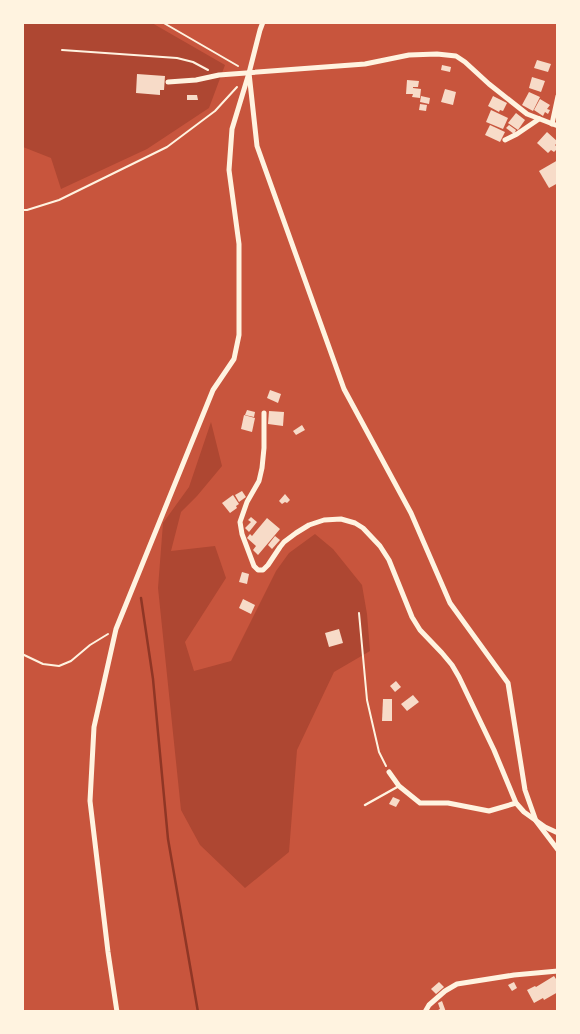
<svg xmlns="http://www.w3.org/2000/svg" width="580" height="1034" font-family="'Space Grotesk',sans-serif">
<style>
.green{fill:#ae4732}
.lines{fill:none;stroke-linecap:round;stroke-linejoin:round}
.stream{stroke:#8f3625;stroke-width:2.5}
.building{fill:#f7dbc8}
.path{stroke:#fff3e0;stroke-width:2}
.service{stroke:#fff3e0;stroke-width:2.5}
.minor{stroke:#fff3e0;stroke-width:5}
</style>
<rect width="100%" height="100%" fill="#c8553d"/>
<g class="green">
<path d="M22 23H152L225 65 209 108 147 149 61 189 51 158 23 147Z"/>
<path d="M211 422 222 466 197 496 181 512 171 551 215 546 226 578 185 642 194 671 231 661 276 571 289 553 315 534 333 549 362 585 367 614 370 651 334 672 297 750 289 852 245 888 200 845 181 810 158 588 163 523 189 487Z"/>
</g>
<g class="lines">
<path class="stream" d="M141 598 153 679 168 839 198 1012"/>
</g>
<g class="building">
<path d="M537 60 551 64 548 72 534 68Z"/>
<path d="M442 65 451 67 450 72 441 70Z"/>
<path d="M137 74 165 76 164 90H160V95L136 93Z"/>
<path d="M532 77 545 81 541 92 529 88Z"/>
<path d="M407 80 419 81 418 87H413V88L421 89 420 98 412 97 413 94H406Z"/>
<path d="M445 89 456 92 453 105 441 102Z"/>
<path d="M529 92 540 97 533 111 522 105Z"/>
<path d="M187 95H197L198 100H187Z"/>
<path d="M421 96 430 98 429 104 420 102Z"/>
<path d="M493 96 507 103 503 111 500 110 499 112 488 106Z"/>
<path d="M540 99 550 105 547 109 550 110 548 114 545 112 543 116 534 110Z"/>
<path d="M420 104 427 105 426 111 419 110Z"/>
<path d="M491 110 508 118 503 129 486 122Z"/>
<path d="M516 113 525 120 518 130 508 123Z"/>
<path d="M490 125 505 132 500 142 485 135Z"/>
<path d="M509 125 516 130 514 134 506 128Z"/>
<path d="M547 132 558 142 555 145 558 148 554 152 551 150 548 153 537 143Z"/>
<path d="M558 160V183L549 188 539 171Z"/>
<path d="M270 390 281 394 278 403 267 398Z"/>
<path d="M247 410 255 412 254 417 245 415Z"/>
<path d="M269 411 284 412 283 426 268 424Z"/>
<path d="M244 415 255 418 252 432 241 429Z"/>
<path d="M302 425 305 430 296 435 293 431Z"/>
<path d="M242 491 246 497 239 502 235 495Z"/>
<path d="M285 494 290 500 287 503 285 502 282 504 279 501Z"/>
<path d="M233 495 239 504 236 506 237 508 230 513 222 503Z"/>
<path d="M251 517 257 522 249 532 245 528 251 522 248 520Z"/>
<path d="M267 518 280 529 258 555 253 550 256 546 247 538 250 534 252 536Z"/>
<path d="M275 536 280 540 272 549 268 545Z"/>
<path d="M242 572 249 574 247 584 239 582Z"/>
<path d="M243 599 255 605 251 614 239 608Z"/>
<path d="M339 629 343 643 329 647 325 633Z"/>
<path d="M396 681 401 687 395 692 390 686Z"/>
<path d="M413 695 419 702 407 711 401 704Z"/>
<path d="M383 699H392V721H382Z"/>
<path d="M393 797 400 800 396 807 389 804Z"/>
<path d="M554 976 558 982V992L544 1000 543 998 534 1003 527 990 535 986 536 987Z"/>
<path d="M439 982 444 987 436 994 431 989Z"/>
<path d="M514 982 517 988 512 991 508 985Z"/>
<path d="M442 1001 446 1012H434L440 1009 438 1003Z"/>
</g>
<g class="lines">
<g class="path">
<path d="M162 22 238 66"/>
<path d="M62 50 177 58 193 62 208 70"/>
<path d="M22 210H27L59 200 167 147 215 111 237 87"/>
<path d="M359 613 367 700 379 752 386 766"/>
<path d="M22 654 43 664 59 666 71 661 90 645 108 634"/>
</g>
<path class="service" d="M365 805 399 786"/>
<g class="minor">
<path d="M263 22 260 30 249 73 257 146 344 389 411 513 450 603 508 683 525 790 536 821 558 850"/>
<path d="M168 82 196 80 219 75 365 64 409 55 437 54 456 56 465 62 489 84 527 114 558 126"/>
<path d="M552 124 558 96"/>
<path d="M505 140 517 134 539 119"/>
<path d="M264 413V448L262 468 259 481 247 502 240 522 242 534 254 566 258 570H263L268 565 280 547 284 542 296 533 309 525 324 520 341 519 355 523 363 528 380 546 389 560 412 617 420 630 442 653 452 665 459 677 494 750 516 803 524 812 545 827 558 833"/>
<path d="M389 772 399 786 420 803H448L489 811 516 803"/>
<path d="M117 1012 108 952 90 801 94 727 116 629 213 390 234 359 239 335V244L229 170 232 129 249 73"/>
<path d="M425 1012 429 1005 445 991 457 984 514 975 558 971"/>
</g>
</g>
<rect width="580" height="1034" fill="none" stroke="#fff3e0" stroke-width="48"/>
</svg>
